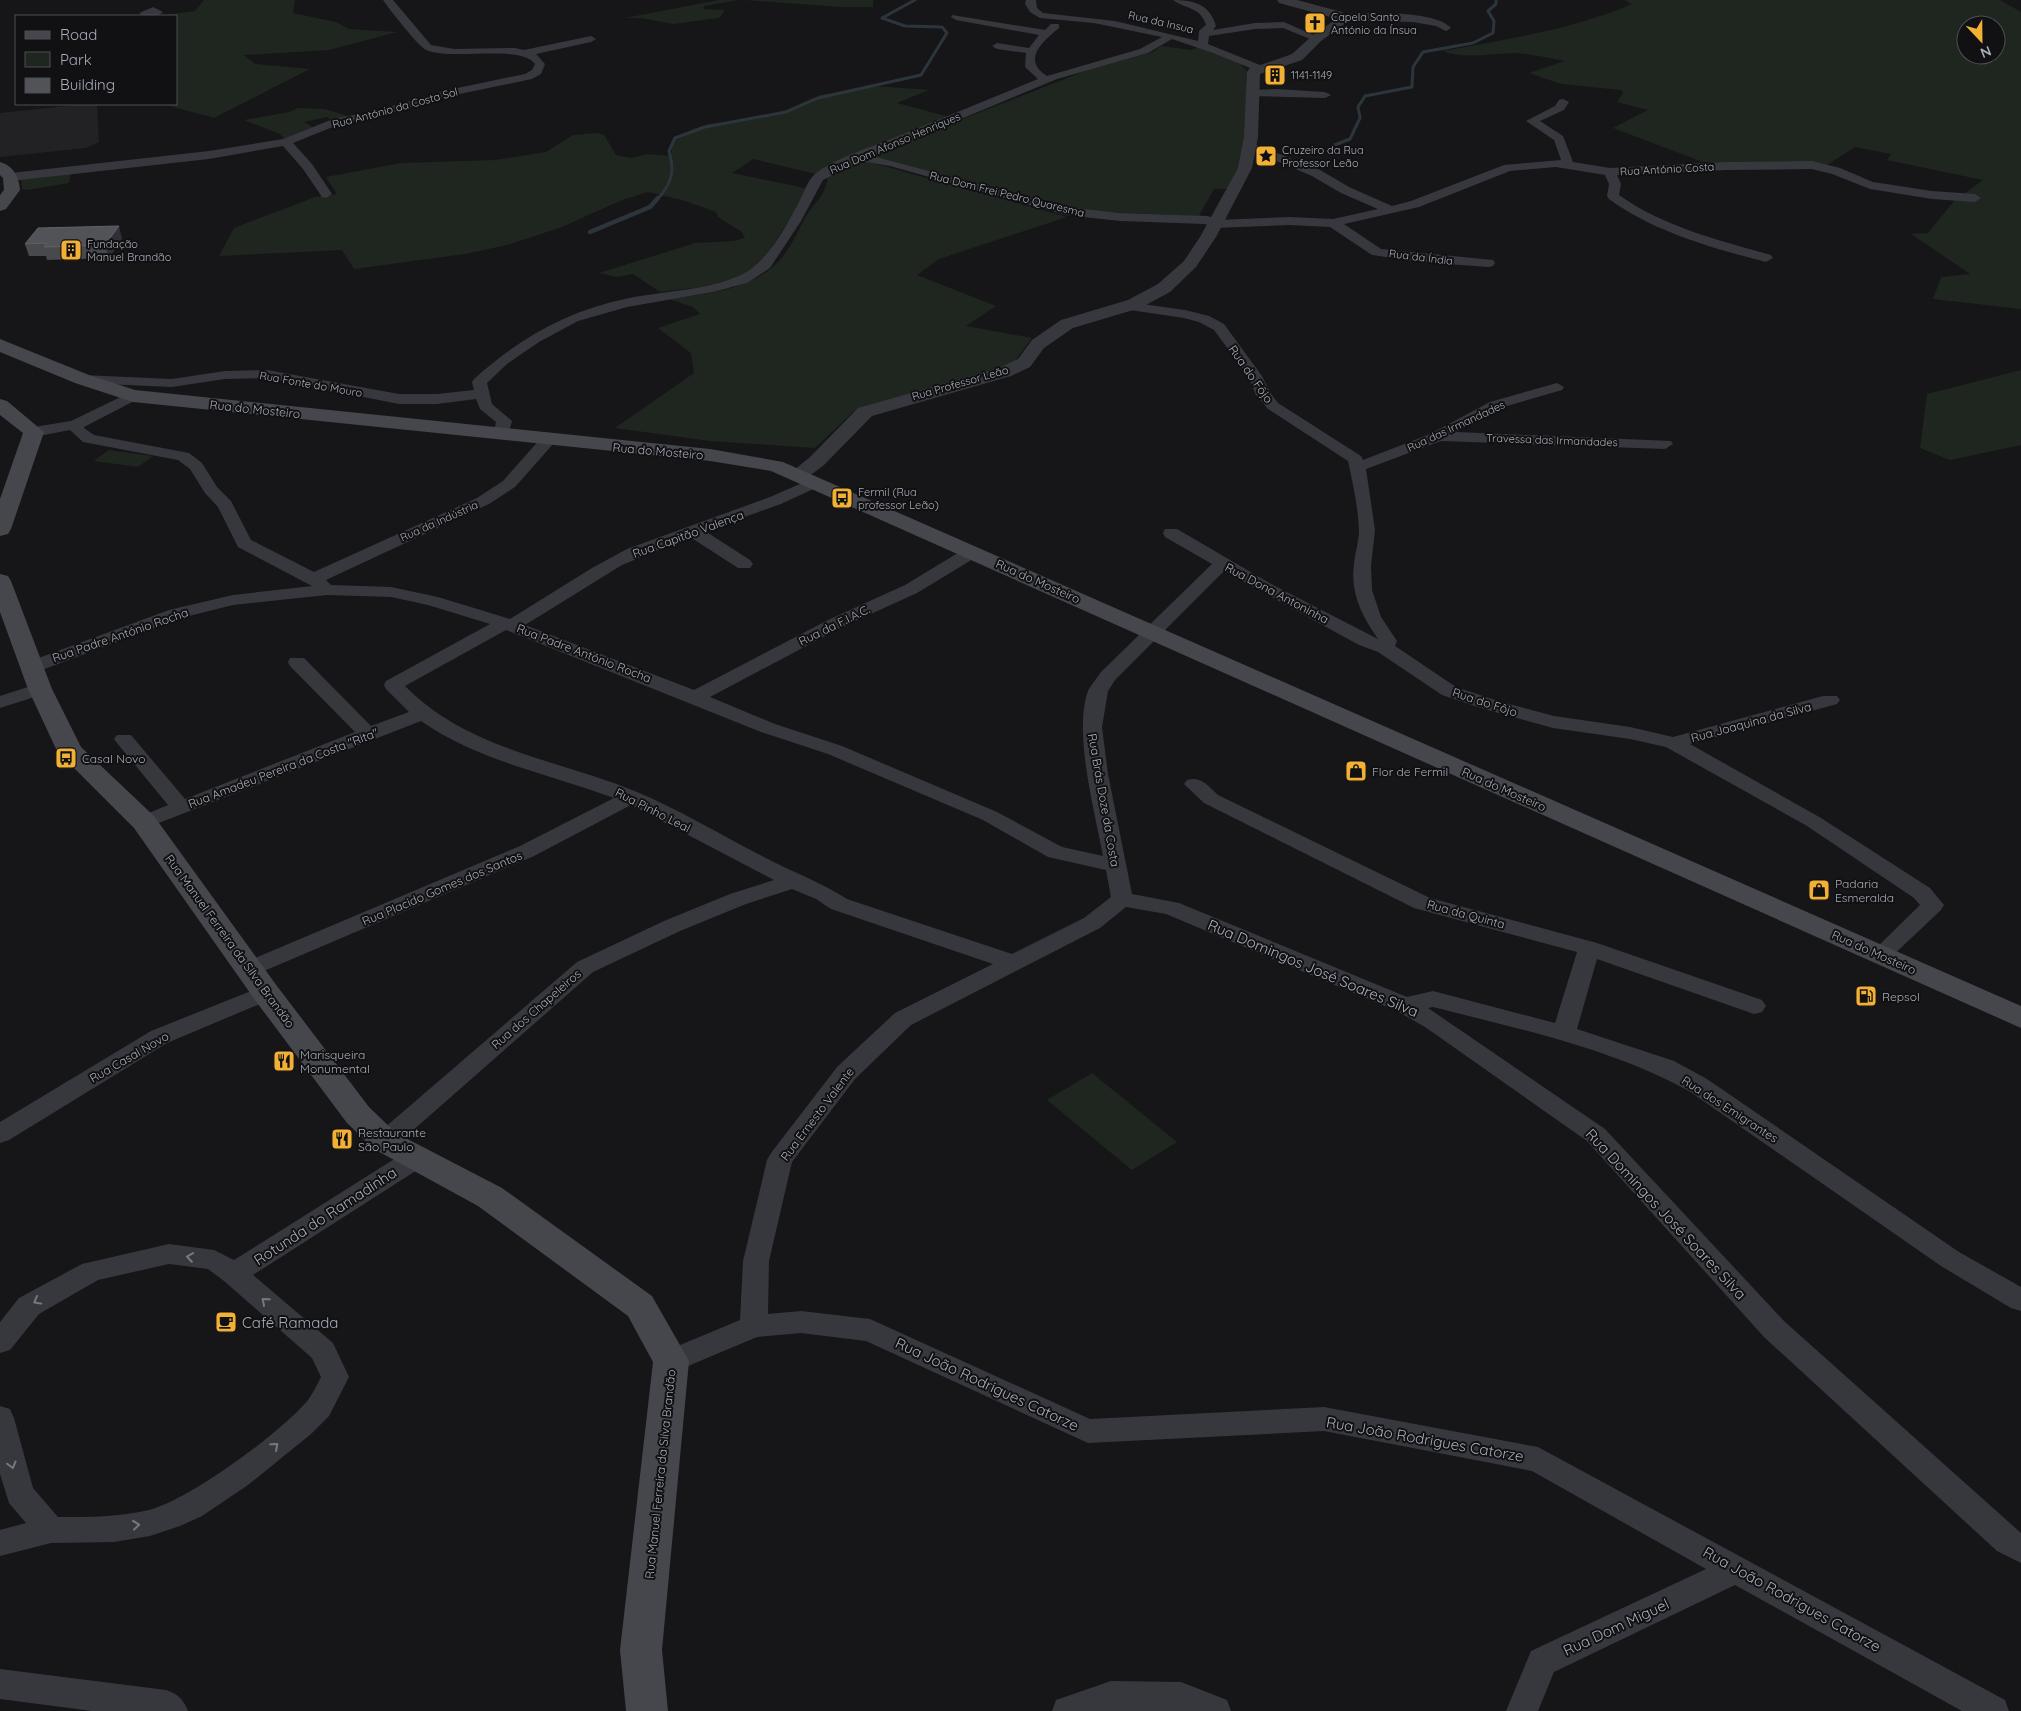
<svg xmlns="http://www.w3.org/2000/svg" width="2021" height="1711" font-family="Quicksand,sans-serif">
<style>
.built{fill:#222225}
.green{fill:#1e261f;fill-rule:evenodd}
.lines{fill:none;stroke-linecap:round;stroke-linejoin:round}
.stream-far1{stroke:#2c353c;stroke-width:3}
.stream{stroke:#2c353c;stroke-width:4.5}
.minor{fill:#37383d;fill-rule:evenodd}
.tertiary{fill:#37383d;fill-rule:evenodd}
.secondary{fill:#45474d;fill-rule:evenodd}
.wall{fill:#47494d}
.shaded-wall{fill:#2f3033}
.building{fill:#525359;stroke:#5f6168}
.oneway{stroke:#757881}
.labels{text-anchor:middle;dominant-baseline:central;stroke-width:4;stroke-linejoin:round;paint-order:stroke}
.far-poi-label{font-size:11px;fill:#a8adb8;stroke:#111113;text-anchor:start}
.far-street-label{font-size:11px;fill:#a8adb8;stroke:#111113}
.street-label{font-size:12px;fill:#a8adb8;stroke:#111113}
.poi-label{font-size:12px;fill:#a8adb8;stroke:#111113;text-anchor:start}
.near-street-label{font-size:15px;fill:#a8adb8;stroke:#111113}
.near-poi-label{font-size:15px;fill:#a8adb8;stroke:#111113;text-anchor:start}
</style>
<rect width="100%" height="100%" fill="#161618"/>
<path class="built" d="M85 104H97L99 142 86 148 0 157V113Z"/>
<g class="green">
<path d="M204 0H295L293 13 336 22 349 29 397 32 329 50 244 55 255 64 310 69 214 118 163 104H176V16H159L195 11Z"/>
<path d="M719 0H739L704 6 703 9 725 10 719 18 673 24 641 18H625Z"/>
<path d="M745 0H873V7H841Z"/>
<path d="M1624 0H2000L2021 12V309L1933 299 1941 277 1970 274 1911 234 1928 233 1954 201 1983 180 1887 160 1891 154 1855 147 1827 165 1721 164 1703 162 1613 128 1648 110 1617 102 1623 93 1621 90 1561 84 1529 73 1565 61C1548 58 1532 54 1515 53 1491 53 1465 60 1442 51 1504 40 1574 29 1632 4ZM1966 25H1996V55H1966Z"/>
<path d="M1161 46 1191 50 1200 47 1240 64 1249 73 1246 80 1251 98V140L1232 189H1214L1199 216 1084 211 869 156 1090 69 1153 52Z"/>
<path d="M875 86 929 90 897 103 949 117 816 174 753 159 732 173 805 188 801 202 764 259 740 277 701 287 660 292 633 274 616 277 599 273 695 243 734 241 745 238 742 232 718 217 716 212 682 200 648 192 622 200 562 227 507 245 465 254 354 269 342 250 219 256 234 228 315 197 337 194 326 177 401 163 495 160 546 152 573 135 597 133 604 135 616 155 631 158 647 154 671 156 673 140 683 137 693 129 708 124 743 120 783 111 820 95Z"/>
<path d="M298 108 325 109 350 117 332 121 327 117 304 122 313 127 284 139 280 134 244 120 289 112Z"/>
<path d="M866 161 1067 217 939 259 917 275 996 306 966 326 1032 338 1012 365 854 411 815 448 710 441 615 428 694 373 691 353 658 328 700 314 693 307 669 299C705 294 750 290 777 263 789 251 796 235 804 220 814 201 823 201 828 177L851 165Z"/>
<path d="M71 172 69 183 27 190 22 189 21 177Z"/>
<path d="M2021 370V445L1950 460 1920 448 1927 394Z"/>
<path d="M109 450 153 456 138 467 94 461Z"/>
<path d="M1092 1073 1177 1142 1132 1170 1047 1100Z"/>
</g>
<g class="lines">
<g class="stream-far1">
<path d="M1332 146 1350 139 1360 118 1358 107 1365 96 1412 87 1413 67 1423 52 1473 43 1493 33 1494 21 1488 11 1496 4V0"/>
<path d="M657 200C672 183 675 172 669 151L675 138 705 127 786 112 818 98 921 75 947 33 942 27 905 26 882 18 915 0"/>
</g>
<path class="stream" d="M590 232 650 207 658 198"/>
<g class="minor">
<path d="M383 0H393L431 45 454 49 515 48 524 50 591 36 596 39 591 42 536 54 545 64 541 74 532 79 450 96 380 116 340 124 293 143 312 164 332 194 326 198 322 197 303 169 283 146 209 159 11 181 5 177 11 173 209 151 283 139 333 119 375 111 448 90 525 74 532 70 535 64C520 44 452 61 426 50 419 47 389 9 383 0Z"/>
<path d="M1026 0H1036L1037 8 1043 13 1115 21 1198 41 1199 31 1206 25C1201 7 1185 9 1173 0 1193 0 1210 4 1216 26L1213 30 1255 23 1284 22 1320 38 1318 44H1310V39L1283 28 1255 29 1209 36 1208 44 1260 65 1259 72 1254 75 1249 72 1250 68 1213 53 1172 39 1148 53 1057 79 872 156 1066 207 1120 213 1208 216 1217 220 1290 217 1333 219 1378 209 1341 193 1312 176 1246 148V144H1254L1320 170 1349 187 1392 206 1411 201 1504 165 1561 160 1554 140 1526 121 1555 106 1559 100 1563 99 1569 102 1564 110 1540 121 1563 136 1573 162 1610 168 1727 162 1812 161 1840 168 1873 182 1932 191 1975 194 1981 198 1975 202 1932 199 1870 189 1832 174 1812 169 1727 170 1617 175 1621 184 1619 195C1664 227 1718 240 1771 255L1773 258 1766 262C1712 248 1654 232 1609 199L1607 196 1609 184 1605 175 1556 167 1510 171 1419 207 1344 224 1381 249 1493 260 1495 263 1493 266 1488 267 1420 262 1372 255 1330 227 1290 225 1214 228 1205 224 1120 221 1065 215 890 166 861 161 823 180 801 221 770 268 747 283 713 292 627 307 578 321 539 342 507 364 487 383 492 404 512 421 507 439H495L493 436 496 422 480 409 476 399 437 404H399L267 378 225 379 172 387 82 383 75 379 82 375 172 379 225 371 267 370 399 394H437L474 390 472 382 474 379C518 339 567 311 625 299 661 291 702 291 736 277 767 265 785 228 800 200 804 192 808 180 815 174 834 159 868 148 891 139 940 119 989 99 1038 79L1025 67 1026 53 997 49 992 46 997 43 1029 48 1039 35 956 20 951 17 952 15 1045 30 1051 24H1059V28C1043 41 1021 60 1047 76L1140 49 1162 37 1094 23 1040 18 1030 12 1025 4Z"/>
<path d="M153 7 163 12C158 17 144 18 139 13Z"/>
<path d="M1364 13C1385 13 1436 12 1451 28L1446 31 1436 26 1413 22 1342 20 1337 17 1342 14Z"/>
<path d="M1277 89 1325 92 1331 95 1325 98 1251 96 1245 93 1251 90Z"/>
<path d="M1128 302 1185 310 1209 316 1224 324 1262 376 1271 394 1278 403 1361 456 1363 460 1430 434 1490 402 1557 383 1564 387 1562 390 1500 408 1457 432 1671 441 1673 444 1665 449 1441 441 1366 469 1375 530 1371 566 1372 590 1381 617 1397 641 1395 646 1456 687 1498 701 1554 716 1630 727 1673 737 1823 696H1837L1840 700 1837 704 1690 744 1821 818 1930 888 1944 905 1941 910 1889 959 1881 961 1873 959 1870 954 1920 905 1914 898 1807 826 1666 747 1630 739 1553 728 1484 709 1442 695 1378 652 1359 645 1224 571 1115 680 1108 691 1102 727 1108 774 1132 894 1179 903 1407 997 1433 991 1555 1023 1577 952 1414 908 1204 803 1184 784 1187 780C1201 776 1208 786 1218 795L1430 898 1597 943 1762 1000 1766 1006 1762 1012 1754 1014 1597 959 1577 1029 1674 1061 1707 1079 1959 1252 2021 1287V1311L2011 1308 1941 1266 1689 1091C1611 1048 1519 1029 1433 1007L1428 1008 1605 1129 1784 1321 2021 1533V1563L1997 1551 1764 1337 1587 1141 1425 1027 1397 1011 1166 914 1126 907 1100 928 911 1025 855 1079 792 1162 769 1261 768 1314 801 1311 870 1319 1090 1419 1324 1407 1538 1447 2005 1700 2009 1711H1962L1735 1585 1554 1672 1538 1711H1506L1531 1651 1706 1569 1532 1471 1324 1431 1088 1443 866 1341 801 1333 757 1337 681 1369 671 1372 661 1369 657 1361 661 1353 740 1320 743 1261 767 1160 771 1153 837 1067 895 1013 993 964 831 909 816 899 792 889 746 904 680 931 593 972 394 1147 385 1150 376 1147 372 1141 376 1135 577 962 664 921 730 894 774 880 631 805 534 856 257 974 249 977 241 974 238 969 241 964 520 846 614 798C550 774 478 761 421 721L151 826 144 828 137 826 134 822 137 818 168 805 117 743 114 739 117 735H131L185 799 355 732 290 666 288 662 290 658H304L371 726 409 712 386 689 384 685 386 681 490 624 428 605 391 597 327 595 233 605 181 618 39 671H25L23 667 25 663 169 610 233 595 312 586 238 547 218 507 205 493 190 469 178 460 83 442 70 430 34 437 26 432 34 427 71 421 133 391 138 393 141 396 138 399 84 427V428L94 435 189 453 202 463 217 487 231 501 251 540 314 572 477 498 503 481 542 437H554L556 440 554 443 515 487 489 504 326 580 331 585 391 587 438 597 510 619 592 568 627 549 770 497 816 477 824 482 822 485 781 504 705 531 750 560 753 564 750 568H738L690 537 622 565 525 625 694 690 828 620 905 585 966 548H978L981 552 978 556 917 593 840 628 710 697 775 724 842 746 997 812 1062 847 1103 856C1095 812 1073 733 1088 691 1091 685 1097 678 1101 672L1212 564 1165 537 1163 533 1165 529H1177L1273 585 1378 639C1362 616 1350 593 1354 564 1355 552 1359 542 1359 530 1358 507 1353 484 1348 461L1268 409 1256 395 1248 376 1214 330 1199 322 1184 318 1123 309 1121 306 1123 303ZM506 630 761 732 828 754 983 820 1048 857 1106 870 1111 897 1084 918 1012 954 847 899C821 882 790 871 762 856 721 835 680 810 637 792 557 759 468 750 405 686Z"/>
<path d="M40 683 47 685 50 689 47 693 0 708V696Z"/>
<path d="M266 985 274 988 278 993 274 998 167 1043 9 1140 0 1143V1122L151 1031Z"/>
<path d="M416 1149 425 1151 429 1158 425 1165 253 1275 333 1343 349 1377 329 1416 311 1434 248 1485 202 1516 180 1526 150 1536 114 1542 51 1543 0 1556V1530L26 1523 9 1503 0 1474V1406L10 1409 14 1418 33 1488 58 1517C88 1517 120 1517 149 1510 189 1500 282 1432 308 1400 313 1393 317 1385 321 1377L312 1358 224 1281 208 1269 169 1264 98 1280 39 1314 10 1350 0 1353V1322L19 1298 82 1264 169 1244 214 1250 234 1260 407 1151Z"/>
<path d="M0 1669 166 1690C178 1694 183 1699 188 1711H92L0 1699Z"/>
<path d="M1111 1681 1181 1682 1227 1700 1231 1711H1052L1056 1700Z"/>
</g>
<path class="tertiary" d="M1277 0H1297L1342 12 1348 17 1347 22 1321 41 1302 60 1260 74 1258 137 1252 168 1216 237 1196 267 1170 292 1140 308 1073 328 1044 348 1030 367 1011 376 872 416 824 465 805 479 798 481 791 479 788 475 810 457 858 408 999 368 1018 359 1032 340 1061 320 1128 300 1158 284 1184 261 1200 237 1238 168 1244 137 1247 72 1249 69 1292 54 1313 35 1335 20 1334 18 1279 3Z"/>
<g class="secondary">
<path d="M0 162C14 166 19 177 20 190L6 209 0 211V195L4 190 3 178 0 175Z"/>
<path d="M0 339 89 375 135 390 710 449 783 462 2021 1006V1028L771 471 710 461 133 402 75 383 0 352Z"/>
<path d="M0 399 7 401 44 432 11 529 8 534 0 536V499L23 433 0 415Z"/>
<path d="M0 574 8 576 11 581 52 689 81 747 154 816 277 986 369 1107 396 1133 502 1188 652 1296 689 1361 662 1650 668 1711H626L620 1650 653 1362 628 1316 478 1206 374 1149 347 1123 255 1000 134 828 57 751 28 689 0 612Z"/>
</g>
</g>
<path class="wall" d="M122 238 109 258 47 260 46 256H29L25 244Z"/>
<path class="shaded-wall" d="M119 226 122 238 109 258 105 245Z"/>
<path class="building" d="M119 226 105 245 44 247 47 243 25 244 38 228Z"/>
<defs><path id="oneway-chevron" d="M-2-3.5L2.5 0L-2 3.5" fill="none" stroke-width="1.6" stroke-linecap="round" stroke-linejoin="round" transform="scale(1.25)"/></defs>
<g class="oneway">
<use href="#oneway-chevron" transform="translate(190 1257) rotate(-172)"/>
<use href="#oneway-chevron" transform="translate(37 1301) rotate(151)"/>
<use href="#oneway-chevron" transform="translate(265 1301) rotate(-139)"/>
<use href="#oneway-chevron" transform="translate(275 1446) rotate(-41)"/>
<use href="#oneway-chevron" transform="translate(12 1465) rotate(75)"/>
<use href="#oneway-chevron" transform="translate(136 1525) rotate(-6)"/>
</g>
<defs>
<g id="church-square" transform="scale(1.125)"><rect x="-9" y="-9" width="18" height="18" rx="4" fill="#f2b134" stroke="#111113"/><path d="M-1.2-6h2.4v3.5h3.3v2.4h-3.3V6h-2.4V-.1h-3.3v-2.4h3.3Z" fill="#111"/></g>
<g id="building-square" transform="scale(1.125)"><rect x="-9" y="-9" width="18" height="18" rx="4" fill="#f2b134" stroke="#111113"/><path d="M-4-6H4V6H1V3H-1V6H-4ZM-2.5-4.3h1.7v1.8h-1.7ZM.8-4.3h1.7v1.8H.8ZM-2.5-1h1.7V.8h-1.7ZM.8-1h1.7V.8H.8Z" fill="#111"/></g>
<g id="sight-square" transform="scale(1.125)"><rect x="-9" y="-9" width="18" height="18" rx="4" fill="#f2b134" stroke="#111113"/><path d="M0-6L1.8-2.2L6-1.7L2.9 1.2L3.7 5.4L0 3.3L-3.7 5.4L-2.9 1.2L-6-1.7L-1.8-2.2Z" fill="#111"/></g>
<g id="bus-square" transform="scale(1.125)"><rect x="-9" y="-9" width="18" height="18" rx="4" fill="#f2b134" stroke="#111113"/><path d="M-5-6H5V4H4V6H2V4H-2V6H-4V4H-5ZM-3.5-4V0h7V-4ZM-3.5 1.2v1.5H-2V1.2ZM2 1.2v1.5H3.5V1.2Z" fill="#111"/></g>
<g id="shop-square" transform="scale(1.125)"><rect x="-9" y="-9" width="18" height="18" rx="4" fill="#f2b134" stroke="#111113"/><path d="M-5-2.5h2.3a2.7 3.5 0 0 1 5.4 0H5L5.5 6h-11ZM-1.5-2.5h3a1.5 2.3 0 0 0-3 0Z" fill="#111"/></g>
<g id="fuel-square" transform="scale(1.125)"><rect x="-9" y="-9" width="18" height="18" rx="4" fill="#f2b134" stroke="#111113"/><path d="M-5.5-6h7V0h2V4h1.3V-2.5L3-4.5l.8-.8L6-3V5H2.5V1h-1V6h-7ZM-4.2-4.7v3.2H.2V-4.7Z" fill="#111"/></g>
<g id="restaurant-square" transform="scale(1.125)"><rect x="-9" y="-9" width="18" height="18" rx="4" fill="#f2b134" stroke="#111113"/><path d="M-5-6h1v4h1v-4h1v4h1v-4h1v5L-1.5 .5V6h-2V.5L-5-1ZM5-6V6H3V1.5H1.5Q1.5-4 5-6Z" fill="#111"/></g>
<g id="cafe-square" transform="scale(1.125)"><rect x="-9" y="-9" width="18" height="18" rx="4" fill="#f2b134" stroke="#111113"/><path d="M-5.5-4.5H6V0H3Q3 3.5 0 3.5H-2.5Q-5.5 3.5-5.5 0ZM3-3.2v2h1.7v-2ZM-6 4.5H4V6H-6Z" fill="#111"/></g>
</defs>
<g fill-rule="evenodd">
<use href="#church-square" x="1315" y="23"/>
<use href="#building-square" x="1275" y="75"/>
<use href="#sight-square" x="1266" y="156"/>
<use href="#building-square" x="71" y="250"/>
<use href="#bus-square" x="842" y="498"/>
<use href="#bus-square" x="66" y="758"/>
<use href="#shop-square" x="1356" y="771"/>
<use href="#shop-square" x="1819" y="890"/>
<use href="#fuel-square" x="1866" y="996"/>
<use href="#restaurant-square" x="284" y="1061"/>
<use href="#restaurant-square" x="342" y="1139"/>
<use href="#cafe-square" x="226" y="1322"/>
</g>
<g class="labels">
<g class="far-poi-label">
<text x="1331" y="17">Capela Santo<tspan x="1331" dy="13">António da Ínsua</tspan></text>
<text x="1291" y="75">1141-1149</text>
<text x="1282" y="150">Cruzeiro da Rua<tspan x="1282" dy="13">Professor Leão</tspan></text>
<text x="87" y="244">Fundação<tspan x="87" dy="13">Manuel Brandão</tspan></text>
<text x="858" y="492">Fermil (Rua<tspan x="858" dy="13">professor Leão)</tspan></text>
</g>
<g class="far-street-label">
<text transform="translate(1161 22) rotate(13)">Rua da Insua</text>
<text transform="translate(395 108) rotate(-15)">Rua António da Costa Sol</text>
<text transform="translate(895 143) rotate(-23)">Rua Dom Afonso Henriques</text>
<text transform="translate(1667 169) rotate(-3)">Rua António Costa</text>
<text transform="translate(1007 194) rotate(14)">Rua Dom Frei Pedro Quaresma</text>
<text transform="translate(1421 257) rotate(7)">Rua da Índia</text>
<text transform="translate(960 383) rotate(-16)">Rua Professor Leão</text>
<text transform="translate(311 384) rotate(10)">Rua Fonte do Mouro</text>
<text transform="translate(1456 426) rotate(-25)">Rua das Irmandades</text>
<text transform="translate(1552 440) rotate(2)">Travessa das Irmandades</text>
<text transform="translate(439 521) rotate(-24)">Rua da Indústria</text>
</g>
<g class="street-label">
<text transform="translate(1251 374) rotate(55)">Rua do Fôjo</text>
<text transform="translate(255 409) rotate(6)">Rua do Mosteiro</text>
<text transform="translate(658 451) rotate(5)">Rua do Mosteiro</text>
<text transform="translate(688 534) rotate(-20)">Rua Capitão Valença</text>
<text transform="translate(1038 581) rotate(24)">Rua do Mosteiro</text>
<text transform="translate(1277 593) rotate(28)">Rua Dona Antoninha</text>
<text transform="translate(834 625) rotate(-26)">Rua da F.I.A.C.</text>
<text transform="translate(120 635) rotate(-19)">Rua Padre António Rocha</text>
<text transform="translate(584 653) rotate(21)">Rua Padre António Rocha</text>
<text transform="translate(1485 702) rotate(18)">Rua do Fôjo</text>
<text transform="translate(1751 722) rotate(-15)">Rua Joaquina da Silva</text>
<text transform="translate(283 768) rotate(-21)">Rua Amadeu Pereira da Costa "Rita"</text>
<text transform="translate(1504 789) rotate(24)">Rua do Mosteiro</text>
<text transform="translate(1104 800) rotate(80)">Rua Brás Doze da Costa</text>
<text transform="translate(653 810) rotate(27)">Rua Pinho Leal</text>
<text transform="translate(442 888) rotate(-23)">Rua Placido Gomes dos Santos</text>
<text transform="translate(1466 914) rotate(15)">Rua da Quinta</text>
<text transform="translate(230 941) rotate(54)">Rua Manuel Ferreira da Silva Brandão</text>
<text transform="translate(1874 952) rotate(24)">Rua do Mosteiro</text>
<text transform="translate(536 1009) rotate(-41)">Rua dos Chapeleiros</text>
<text transform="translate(129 1057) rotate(-30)">Rua Casal Novo</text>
<text transform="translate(1730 1109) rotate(33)">Rua dos Emigrantes</text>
<text transform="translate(817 1114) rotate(-53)">Rua Ernesto Valente</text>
<text transform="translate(660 1474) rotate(-84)">Rua Manuel Ferreira da Silva Brandão</text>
</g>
<g class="poi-label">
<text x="82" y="758">Casal Novo</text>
<text x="1372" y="771">Flor de Fermil</text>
<text x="1835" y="883">Padaria<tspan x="1835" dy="14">Esmeralda</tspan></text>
<text x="1882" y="996">Repsol</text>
<text x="300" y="1054">Marisqueira<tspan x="300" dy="14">Monumental</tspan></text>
<text x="358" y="1132">Restaurante<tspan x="358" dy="14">São Paulo</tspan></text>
</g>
<g class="near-street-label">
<text transform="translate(1313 968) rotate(23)">Rua Domingos José Soares Silva</text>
<text transform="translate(1666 1214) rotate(47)">Rua Domingos José Soares Silva</text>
<text transform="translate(325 1216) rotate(-33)">Rotunda do Ramadinha</text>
<text transform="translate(987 1384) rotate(25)">Rua João Rodrigues Catorze</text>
<text transform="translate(1425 1439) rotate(10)">Rua João Rodrigues Catorze</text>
<text transform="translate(1792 1599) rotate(29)">Rua João Rodrigues Catorze</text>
<text transform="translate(1616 1627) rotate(-25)">Rua Dom Miguel</text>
</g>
<g class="near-poi-label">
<text x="242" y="1322">Café Ramada</text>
</g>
</g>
<rect x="15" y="15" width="162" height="90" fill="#111113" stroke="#4d4f55"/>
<rect x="25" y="31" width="25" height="8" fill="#45474d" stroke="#4d4f55"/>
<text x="60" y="40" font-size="15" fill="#a8adb8">Road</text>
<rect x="25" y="52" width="25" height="15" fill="#1e261f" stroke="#4d4f55"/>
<text x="60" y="65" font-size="15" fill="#a8adb8">Park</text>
<rect x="25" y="78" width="25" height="15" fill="#525359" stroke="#4d4f55"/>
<text x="60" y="90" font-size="15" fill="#a8adb8">Building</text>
<g transform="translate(1981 40) rotate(158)"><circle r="24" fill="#111113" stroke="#4d4f55"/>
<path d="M0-4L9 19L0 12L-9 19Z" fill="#f2b134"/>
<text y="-8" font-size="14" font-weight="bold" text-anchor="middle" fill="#a8adb8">N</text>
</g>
</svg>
